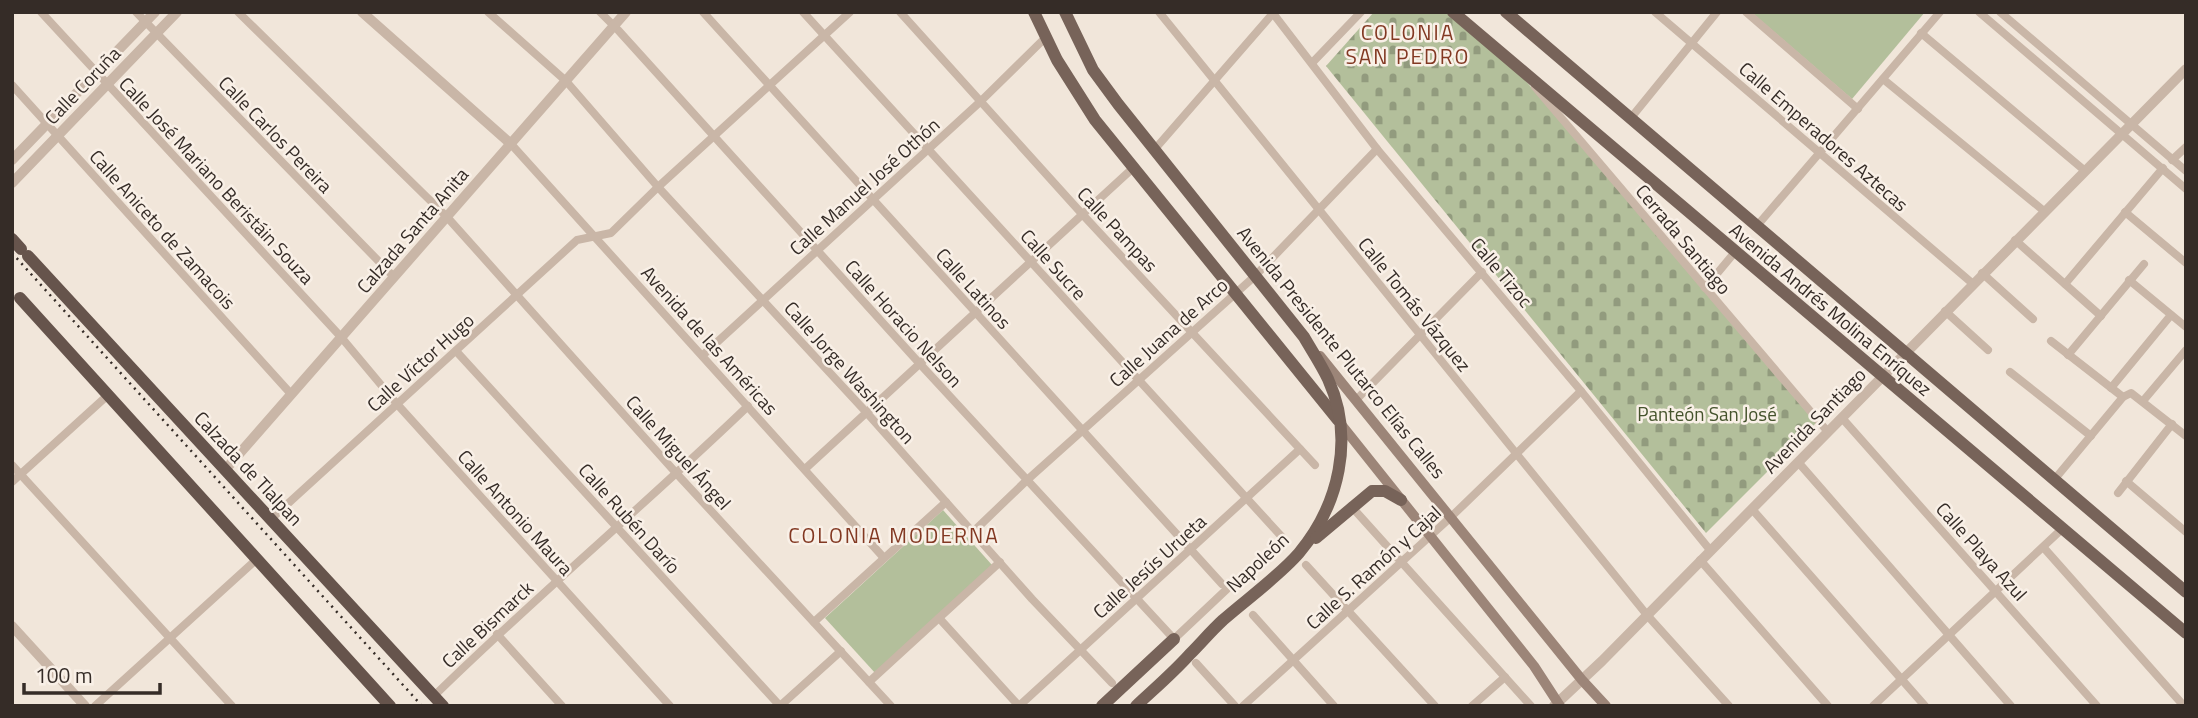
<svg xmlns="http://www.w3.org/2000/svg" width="2198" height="718" font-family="'Titillium Web',sans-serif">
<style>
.green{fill:#b3bf9b}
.cemetery{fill:url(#cemetery-stones)}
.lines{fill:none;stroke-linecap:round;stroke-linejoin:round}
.minor{stroke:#c9b6a7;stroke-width:8}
.tertiary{stroke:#c9b6a7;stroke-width:10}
.secondary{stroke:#9c8578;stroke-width:10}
.primary{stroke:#776359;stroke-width:12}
.trunk{stroke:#66544c;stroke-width:12}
.rail{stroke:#352c27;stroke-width:2.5;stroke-dasharray:2 5;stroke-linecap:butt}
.labels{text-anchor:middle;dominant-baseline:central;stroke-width:5;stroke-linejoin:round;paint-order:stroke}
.street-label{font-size:19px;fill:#352c27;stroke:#f9f0e7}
.park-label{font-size:19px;fill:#45532c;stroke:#f9f0e7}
.neighbourhood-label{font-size:21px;letter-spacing:2px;fill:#823822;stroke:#f9f0e7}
</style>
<defs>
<pattern id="cemetery-stones" width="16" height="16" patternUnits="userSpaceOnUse" patternTransform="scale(1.75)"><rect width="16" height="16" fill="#b3bf9b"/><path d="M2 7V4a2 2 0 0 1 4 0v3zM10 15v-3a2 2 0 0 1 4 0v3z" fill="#929b7e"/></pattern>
</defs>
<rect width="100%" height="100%" fill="#f1e6da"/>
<g class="green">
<path d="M1751 12H1925L1852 99Z"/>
<path d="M943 510 992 565 876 674 825 618Z"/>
</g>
<path class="cemetery" d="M1374 12H1447L1488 45 1525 80 1816 423 1706 533 1326 66Z"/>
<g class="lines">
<g class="minor">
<path d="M41 12 341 337 397 404 670 706"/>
<path d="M136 12 394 277"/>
<path d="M238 12 447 217 677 474 891 706"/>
<path d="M488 12 566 81 658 187 867 413 1032 599 1112 683"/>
<path d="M600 12 618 30 920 364 1174 639 1227 589"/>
<path d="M703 12 1222 584"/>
<path d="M803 12 1282 537"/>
<path d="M900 12 1083 215 1315 465"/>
<path d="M1159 12 1647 615 1729 706"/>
<path d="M1272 12 1377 149 1581 391 1710 550"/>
<path d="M1655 12 1972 283"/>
<path d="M1746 12 1858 109"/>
<path d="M1979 12 2186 189"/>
<path d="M2000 12 2186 171"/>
<path d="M1921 33 2084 170"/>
<path d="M1312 63 1361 12"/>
<path d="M1883 79 2044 211"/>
<path d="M12 85 291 394"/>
<path d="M1535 87 1828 432"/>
<path d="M1630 119 1717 12"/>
<path d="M511 144 884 558"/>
<path d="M1155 149 1274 12"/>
<path d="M2172 160 2186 147"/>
<path d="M2125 212 2186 263"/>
<path d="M1756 227 1940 12"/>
<path d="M2015 240 2101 316"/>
<path d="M1982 273 2033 319"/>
<path d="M2129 280 2186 327"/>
<path d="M2065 284 2163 168"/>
<path d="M1705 288 1735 252"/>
<path d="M1945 311 1988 350"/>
<path d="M2051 341 2123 397"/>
<path d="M456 351 780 706"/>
<path d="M703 355 981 101 1045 38"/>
<path d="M2068 355 2144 264"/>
<path d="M2010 372 2091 436"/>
<path d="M2111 388 2171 315"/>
<path d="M1357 399 1482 272"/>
<path d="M2143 401 2186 350"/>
<path d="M1842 418 2097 706"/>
<path d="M1798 462 2011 706"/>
<path d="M12 465 232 706"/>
<path d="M805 469 1133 168"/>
<path d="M2054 480 2123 397 2131 393 2186 436"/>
<path d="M2126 481 2186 532"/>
<path d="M12 482 108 395"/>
<path d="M2118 493 2172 424"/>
<path d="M1351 506 1531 706"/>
<path d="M1752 509 1925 706"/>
<path d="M271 519 577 240 611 233 658 187 850 12"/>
<path d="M973 532 1026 481 1255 276 1377 149"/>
<path d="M2044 548 2184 706"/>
<path d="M1700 560 1828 706"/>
<path d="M1306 565 1435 706"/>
<path d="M1253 615 1334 706"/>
<path d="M939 618 1019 706"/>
<path d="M814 622 946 502"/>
<path d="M497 634 562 706"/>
<path d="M1196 663 1235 706"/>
<path d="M869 682 1000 562"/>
<path d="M434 696C536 596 645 505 748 406"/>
<path d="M95 706 257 559"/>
<path d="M780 706 841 651"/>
<path d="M1019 706 1300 449"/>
<path d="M1243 706 1451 517 1581 391"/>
<path d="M1472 706 1505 677"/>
<path d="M1873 706 2063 528"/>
</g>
<g class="tertiary">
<path d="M362 12 511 144"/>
<path d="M12 160 155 12"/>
<path d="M12 183 177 12"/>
<path d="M225 470 626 12"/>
<path d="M12 626 85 706"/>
<path d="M1554 706 1602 661 2186 69"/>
</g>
<g class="secondary">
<path d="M1320 356 1582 680 1606 706"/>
<path d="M1340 423 1534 666 1560 706"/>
</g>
<g class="primary">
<path d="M1034 12 1057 60 1095 120 1338 420"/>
<path d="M1065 12 1093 70 1118 104 1304 337C1312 351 1321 364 1328 379 1355 438 1339 505 1299 553 1279 576 1247 599 1223 620 1211 631 1201 643 1190 654 1173 673 1154 689 1136 706"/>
<path d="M1453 12 2186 633"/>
<path d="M1506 12 2186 592"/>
<path d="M1316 538 1372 491H1385L1401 500"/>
<path d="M1102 706 1174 639"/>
</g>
<g class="trunk">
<path d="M12 239 21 249"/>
<path d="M28 256 443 706"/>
<path d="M20 298 390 706"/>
</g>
<path class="rail" d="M12 253 422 706"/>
</g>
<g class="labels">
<g class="street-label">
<text transform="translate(82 85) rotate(-46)">Calle Coruña</text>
<text transform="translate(276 134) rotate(46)">Calle Carlos Pereira</text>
<text transform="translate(1824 136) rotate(41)">Calle Emperadores Aztecas</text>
<text transform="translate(217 180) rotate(47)">Calle José Mariano Beristáin Souza</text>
<text transform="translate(864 186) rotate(-42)">Calle Manuel José Othón</text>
<text transform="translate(163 229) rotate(48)">Calle Aniceto de Zamacois</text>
<text transform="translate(1118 229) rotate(47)">Calle Pampas</text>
<text transform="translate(412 230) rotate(-49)">Calzada Santa Anita</text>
<text transform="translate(1684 239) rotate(50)">Cerrada Santiago</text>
<text transform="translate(1054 264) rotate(48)">Calle Sucre</text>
<text transform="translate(1502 272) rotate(50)">Calle Tizoc</text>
<text transform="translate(974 288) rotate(48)">Calle Latinos</text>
<text transform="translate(1415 304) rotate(51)">Calle Tomás Vázquez</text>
<text transform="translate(1831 309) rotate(40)">Avenida Andrés Molina Enríquez</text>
<text transform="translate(904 323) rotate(48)">Calle Horacio Nelson</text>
<text transform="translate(1168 332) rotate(-42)">Calle Juana de Arco</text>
<text transform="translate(710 340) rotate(48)">Avenida de las Américas</text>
<text transform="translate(1342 352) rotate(51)">Avenida Presidente Plutarco Elías Calles</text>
<text transform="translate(420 362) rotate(-42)">Calle Víctor Hugo</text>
<text transform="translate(850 372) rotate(48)">Calle Jorge Washington</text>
<text transform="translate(1814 420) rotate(-46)">Avenida Santiago</text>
<text transform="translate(679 452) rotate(48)">Calle Miguel Ángel</text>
<text transform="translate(249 468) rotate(47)">Calzada de Tlalpan</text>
<text transform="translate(516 512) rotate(48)">Calle Antonio Maura</text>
<text transform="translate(630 518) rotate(48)">Calle Rubén Darío</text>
<text transform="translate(1982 551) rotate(48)">Calle Playa Azul</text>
<text transform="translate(1257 562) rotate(-43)">Napoleón</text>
<text transform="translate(1149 566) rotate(-42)">Calle Jesús Urueta</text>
<text transform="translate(1373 567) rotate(-42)">Calle S. Ramón y Cajal</text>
<text transform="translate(487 624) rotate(-43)">Calle Bismarck</text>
</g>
<g class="park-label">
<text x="1707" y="413">Panteón San José</text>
</g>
<g class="neighbourhood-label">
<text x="1408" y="32">COLONIA<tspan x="1408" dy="24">SAN PEDRO</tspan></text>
<text x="894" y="535">COLONIA MODERNA</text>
</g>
</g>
<rect width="2198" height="718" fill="none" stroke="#352c27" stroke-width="28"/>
<path d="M24 683v10h136v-10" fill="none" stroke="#352c27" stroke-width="3.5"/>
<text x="35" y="683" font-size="21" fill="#352c27" stroke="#f9f0e7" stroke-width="5" paint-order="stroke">100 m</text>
</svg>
